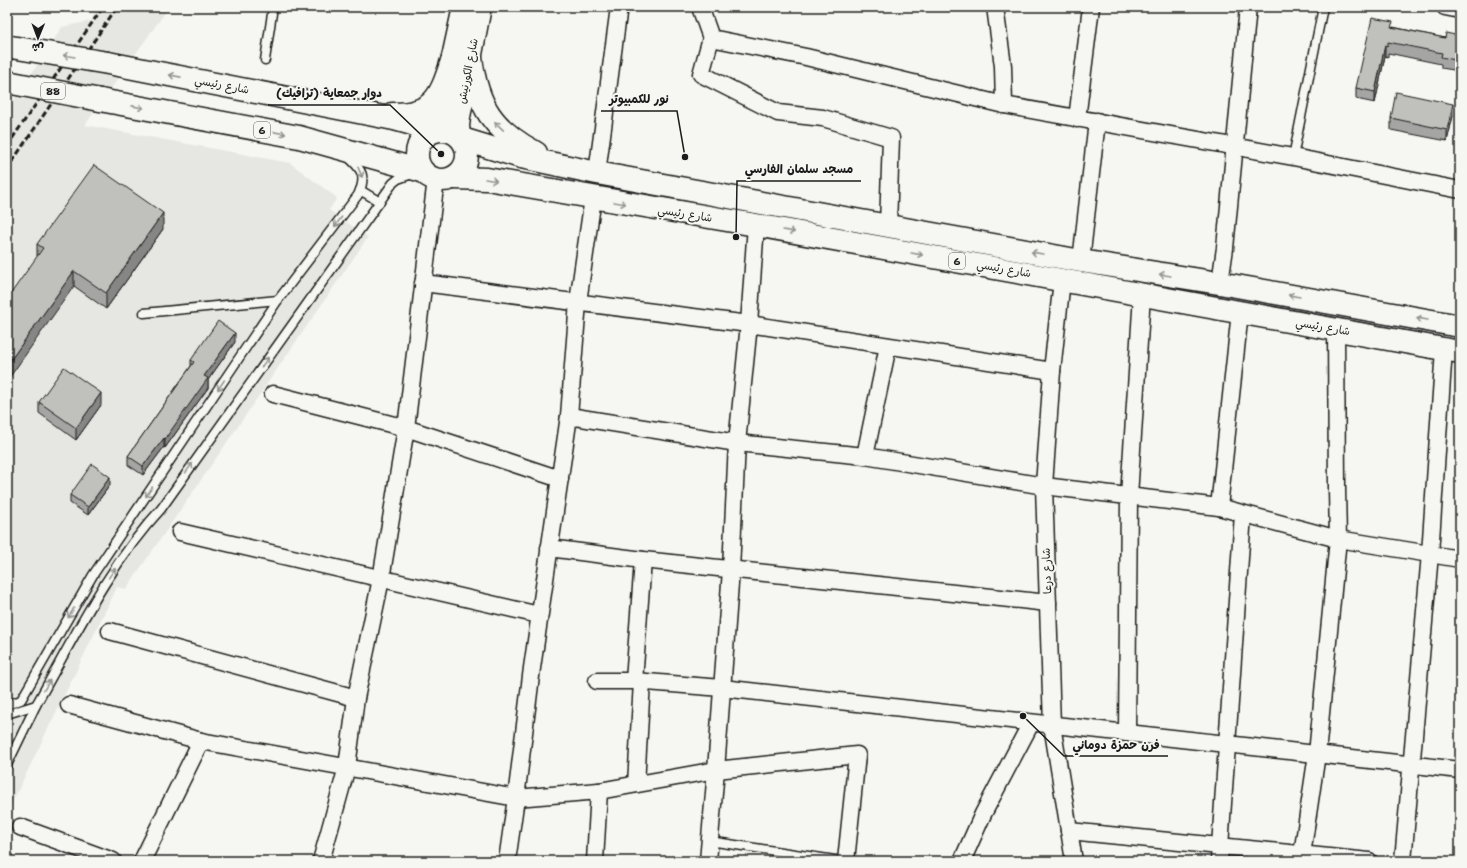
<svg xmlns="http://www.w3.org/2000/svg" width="1467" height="868" font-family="'Shantell Sans','Playpen Sans Arabic',sans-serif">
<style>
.built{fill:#e6e6e2}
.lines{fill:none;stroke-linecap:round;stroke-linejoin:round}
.lane-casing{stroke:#1c1c1c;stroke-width:11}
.street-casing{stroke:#1c1c1c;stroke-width:19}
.secondary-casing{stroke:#1c1c1c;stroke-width:25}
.highway-casing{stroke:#1c1c1c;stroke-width:25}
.lane{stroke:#f6f6f2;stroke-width:8}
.street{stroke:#f6f6f2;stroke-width:16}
.secondary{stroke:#f6f6f2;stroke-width:22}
.highway{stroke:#f6f6f2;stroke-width:22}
.rail{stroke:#1c1c1c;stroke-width:3;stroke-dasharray:6 3;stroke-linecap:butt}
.highway-bridge-casing{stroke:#1c1c1c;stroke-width:25;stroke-linecap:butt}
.highway-bridge{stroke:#f6f6f2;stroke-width:22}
.wall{fill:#a5a5a3;stroke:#1c1c1c}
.shaded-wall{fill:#868684;stroke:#1c1c1c}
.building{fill:#c0c0bd;stroke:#1c1c1c}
.oneway{stroke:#949492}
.labels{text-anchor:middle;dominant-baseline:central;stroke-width:4;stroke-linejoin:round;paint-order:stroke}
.shield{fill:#f6f6f2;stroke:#5d5d5c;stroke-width:1}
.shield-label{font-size:10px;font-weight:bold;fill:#1c1c1c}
.street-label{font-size:11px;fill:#1c1c1c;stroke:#f6f6f2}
.leader{fill:none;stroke:#1c1c1c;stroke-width:1.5}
.callout-dot{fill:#1c1c1c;stroke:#f6f6f2;stroke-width:1.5}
.callout-label{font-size:12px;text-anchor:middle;font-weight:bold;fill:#1c1c1c;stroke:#f6f6f2;stroke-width:4;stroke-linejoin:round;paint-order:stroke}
</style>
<rect width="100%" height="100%" fill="#f6f6f2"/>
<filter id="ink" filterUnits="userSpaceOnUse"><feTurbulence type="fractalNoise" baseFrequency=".025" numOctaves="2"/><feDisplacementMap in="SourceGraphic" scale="8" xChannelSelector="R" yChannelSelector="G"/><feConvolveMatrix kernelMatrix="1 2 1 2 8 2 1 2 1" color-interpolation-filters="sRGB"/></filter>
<g filter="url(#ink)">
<path class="built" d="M99 7H169L85 125 290 163 337 198 329 210 368 237 126 589 117 587 7 813V111L62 27 91 21Z"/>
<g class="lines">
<g class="lane-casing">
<g id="lane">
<path d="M265 60 273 7"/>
<path d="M1293 157 1323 7"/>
<path d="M360 190 380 202"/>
<path d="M144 313 278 300"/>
<path d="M7 705 21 700 93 575 278 300 358 195C367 177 362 169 348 157"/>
<path d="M7 714 36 705C74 638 108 566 161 509L393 183 398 179 412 174"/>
<path d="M7 765 36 705"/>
<path d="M709 841 842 861"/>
</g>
</g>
<g class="street-casing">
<g id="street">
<path d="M700 7 711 38 806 57 1004 105 1293 157 1460 190"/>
<path d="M995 7 1003 66 1004 105"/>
<path d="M1445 7 1460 10"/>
<path d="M711 38 701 74 778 113 823 118 891 138 888 226"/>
<path d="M1077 119 1091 7"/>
<path d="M597 173 619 7"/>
<path d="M1081 261 1097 121"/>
<path d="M1062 280 1052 371 1044 486 1052 725 1074 861"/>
<path d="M423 283 749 324 1052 371"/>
<path d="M1220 283 1225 248 1248 7"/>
<path d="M273 394 406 428 560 479"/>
<path d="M569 416 737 443 865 456 1044 486 1219 507 1338 539 1460 559"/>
<path d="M865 456 888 346"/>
<path d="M1219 507 1240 312"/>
<path d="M180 532 539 615"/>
<path d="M549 548 643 560 1048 603"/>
<path d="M110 631 356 698"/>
<path d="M597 681H634L722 688 1460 770"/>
<path d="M634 681 643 560"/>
<path d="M69 705 201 741 516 798 599 791 716 770 857 755 846 861"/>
<path d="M1127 733 1129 496 1142 295"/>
<path d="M636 784 642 682"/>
<path d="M20 827 113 861"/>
<path d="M1069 831 1369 861"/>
<path d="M142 861 201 741"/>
<path d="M321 861 347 767 356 698 381 579 406 428 436 179"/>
<path d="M507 861 516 798 532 668 569 416 578 302 593 198"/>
<path d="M595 861 599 791"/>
<path d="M708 861 716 770 731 570 737 443 749 324 756 225"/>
<path d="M962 861 983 814 1031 723"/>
<path d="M1219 861 1243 514"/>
<path d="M1301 861 1317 754 1338 539 1337 489 1336 329"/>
<path d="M1403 861 1430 554 1444 349"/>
</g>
</g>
<g class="secondary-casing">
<g id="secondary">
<path d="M435 130 447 85 464 7"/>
<path d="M459 136 458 126 459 117 480 7"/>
</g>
</g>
<g class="highway-casing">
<g id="highway">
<path d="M471 58C477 106 493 130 536 153"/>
<path d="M108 63 394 119 412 124 431 131"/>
<path d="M100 100 299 137 422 171"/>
<path d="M392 114C436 115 441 94 453 58"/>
<circle cx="442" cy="155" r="25"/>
<path d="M462 139 521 157 597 173 1081 261 1225 284 1460 326"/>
<path d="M453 178 487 179 756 225 1460 352"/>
</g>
</g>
<use href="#lane" class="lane"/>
<use href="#street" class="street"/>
<use href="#secondary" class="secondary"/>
<use href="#highway" class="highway"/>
<g class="rail">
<path d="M7 146 103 7"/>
<path d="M7 169 117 7"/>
</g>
<g class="highway-bridge-casing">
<g id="highway-bridge">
<path d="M11 47 108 63"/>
<path d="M7 82 100 100"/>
</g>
</g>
<use href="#highway-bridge" class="highway-bridge"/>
</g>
<g class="wall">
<path d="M1393 27 1445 38 1460 36V71L1441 68V64L1388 53V57L1385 56 1375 103 1356 99V88Z"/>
<path d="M1453 116 1447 141 1391 130V118Z"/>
<path d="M163 229 106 309 74 286 37 256V244Z"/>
<path d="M235 342 208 380V388L165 448 164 447 143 475 128 465V456L191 366V360Z"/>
<path d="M39 402 101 405 76 440 39 413Z"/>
<path d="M110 485 88 515 70 503V495Z"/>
</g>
<g class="shaded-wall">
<path d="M1385 45V56L1375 103V92Z"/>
<path d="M1453 104V116L1447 141V130Z"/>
<path d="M163 213V229L106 309V293Z"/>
<path d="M74 271V286L7 381V365Z"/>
<path d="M235 333V342L208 380V388L165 448V439L204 376Z"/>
<path d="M101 393V405L76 440V428Z"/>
<path d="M164 438V447L143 475V466Z"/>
<path d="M110 477V485L88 515V507Z"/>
</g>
<g class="building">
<path d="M1372 18 1393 22 1391 27 1445 38 1446 33 1460 36V61L1441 57 1442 53 1388 42V46L1385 45 1375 92 1356 88Z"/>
<path d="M1396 92 1453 104 1447 130 1391 118Z"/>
<path d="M94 165 163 213 106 293 74 271 7 365V299L43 248 37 244Z"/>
<path d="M218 321 235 333 204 376 208 378 165 439 164 438 143 466 128 456 194 362 191 360Z"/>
<path d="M64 367 101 393 76 428 39 402Z"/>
<path d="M92 464 110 477 88 507 70 495Z"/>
</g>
<defs><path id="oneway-shaft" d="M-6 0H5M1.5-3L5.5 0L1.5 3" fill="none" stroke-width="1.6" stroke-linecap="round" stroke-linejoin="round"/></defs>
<g class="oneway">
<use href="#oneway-shaft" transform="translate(69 56) rotate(-171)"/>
<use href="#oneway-shaft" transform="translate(175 76) rotate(-169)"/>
<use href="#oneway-shaft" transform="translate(138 107) rotate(11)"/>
<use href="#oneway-shaft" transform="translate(499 126) rotate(-136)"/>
<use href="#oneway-shaft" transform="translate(280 133) rotate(11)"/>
<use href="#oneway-shaft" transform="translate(360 172) rotate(68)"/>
<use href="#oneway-shaft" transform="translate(491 180) rotate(9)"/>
<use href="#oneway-shaft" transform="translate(620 203) rotate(9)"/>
<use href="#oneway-shaft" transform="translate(338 222) rotate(127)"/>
<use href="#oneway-shaft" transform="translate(789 231) rotate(10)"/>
<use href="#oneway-shaft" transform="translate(1037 253) rotate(-170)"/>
<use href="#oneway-shaft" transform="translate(917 254) rotate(10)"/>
<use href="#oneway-shaft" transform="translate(1165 275) rotate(-171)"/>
<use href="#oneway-shaft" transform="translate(1294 296) rotate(-170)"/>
<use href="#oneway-shaft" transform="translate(1422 319) rotate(-170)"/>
<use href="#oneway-shaft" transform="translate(265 362) rotate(-55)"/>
<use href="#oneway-shaft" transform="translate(221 385) rotate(124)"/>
<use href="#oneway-shaft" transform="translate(189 468) rotate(-55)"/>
<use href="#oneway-shaft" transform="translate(149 492) rotate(124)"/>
<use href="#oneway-shaft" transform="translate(112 573) rotate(-55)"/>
<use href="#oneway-shaft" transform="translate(71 613) rotate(120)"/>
<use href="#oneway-shaft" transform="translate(47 685) rotate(-60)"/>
</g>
</g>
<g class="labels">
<g class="shield">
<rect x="41" y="83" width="24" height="16" rx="3"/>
<rect x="254" y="122" width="16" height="16" rx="3"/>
<rect x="949" y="253" width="16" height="16" rx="3"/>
</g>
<g class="shield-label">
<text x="53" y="91">88</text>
<text x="262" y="130">6</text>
<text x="957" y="261">6</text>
</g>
<g class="street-label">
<text transform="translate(468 71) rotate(-79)">شارع الكورنيش</text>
<text transform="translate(222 85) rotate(11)">شارع رئيسي</text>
<text transform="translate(685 214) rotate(9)">شارع رئيسي</text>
<text transform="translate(1004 269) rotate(10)">شارع رئيسي</text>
<text transform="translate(1323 327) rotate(10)">شارع رئيسي</text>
<text transform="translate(1047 571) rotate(-92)">شارع درعا</text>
</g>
</g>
<path class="leader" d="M441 154L390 105H268M685 157L677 111H601M736 237L737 181H861M1023 716L1064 756H1168"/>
<g class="callout-dot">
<circle cx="441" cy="154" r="4"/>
<circle cx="685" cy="157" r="4"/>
<circle cx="736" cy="237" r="4"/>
<circle cx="1023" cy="716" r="4"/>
</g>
<g class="callout-label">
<text x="329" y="97">دوار جمعاية (ترافيك)</text>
<text x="639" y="103">نور للكمبيوتر</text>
<text x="799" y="173">مسجد سلمان الفارسي</text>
<text x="1116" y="749">فرن حمزة دوماني</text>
</g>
<rect width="1467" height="868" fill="none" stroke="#f6f6f2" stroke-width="24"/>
<rect x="12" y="12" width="1443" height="844" fill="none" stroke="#1c1c1c" stroke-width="1.5" filter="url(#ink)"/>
<g transform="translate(38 38) rotate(181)" stroke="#f6f6f2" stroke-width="3" paint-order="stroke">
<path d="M0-3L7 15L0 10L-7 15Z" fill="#1c1c1c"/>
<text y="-6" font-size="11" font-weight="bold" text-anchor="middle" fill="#1c1c1c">ش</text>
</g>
</svg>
